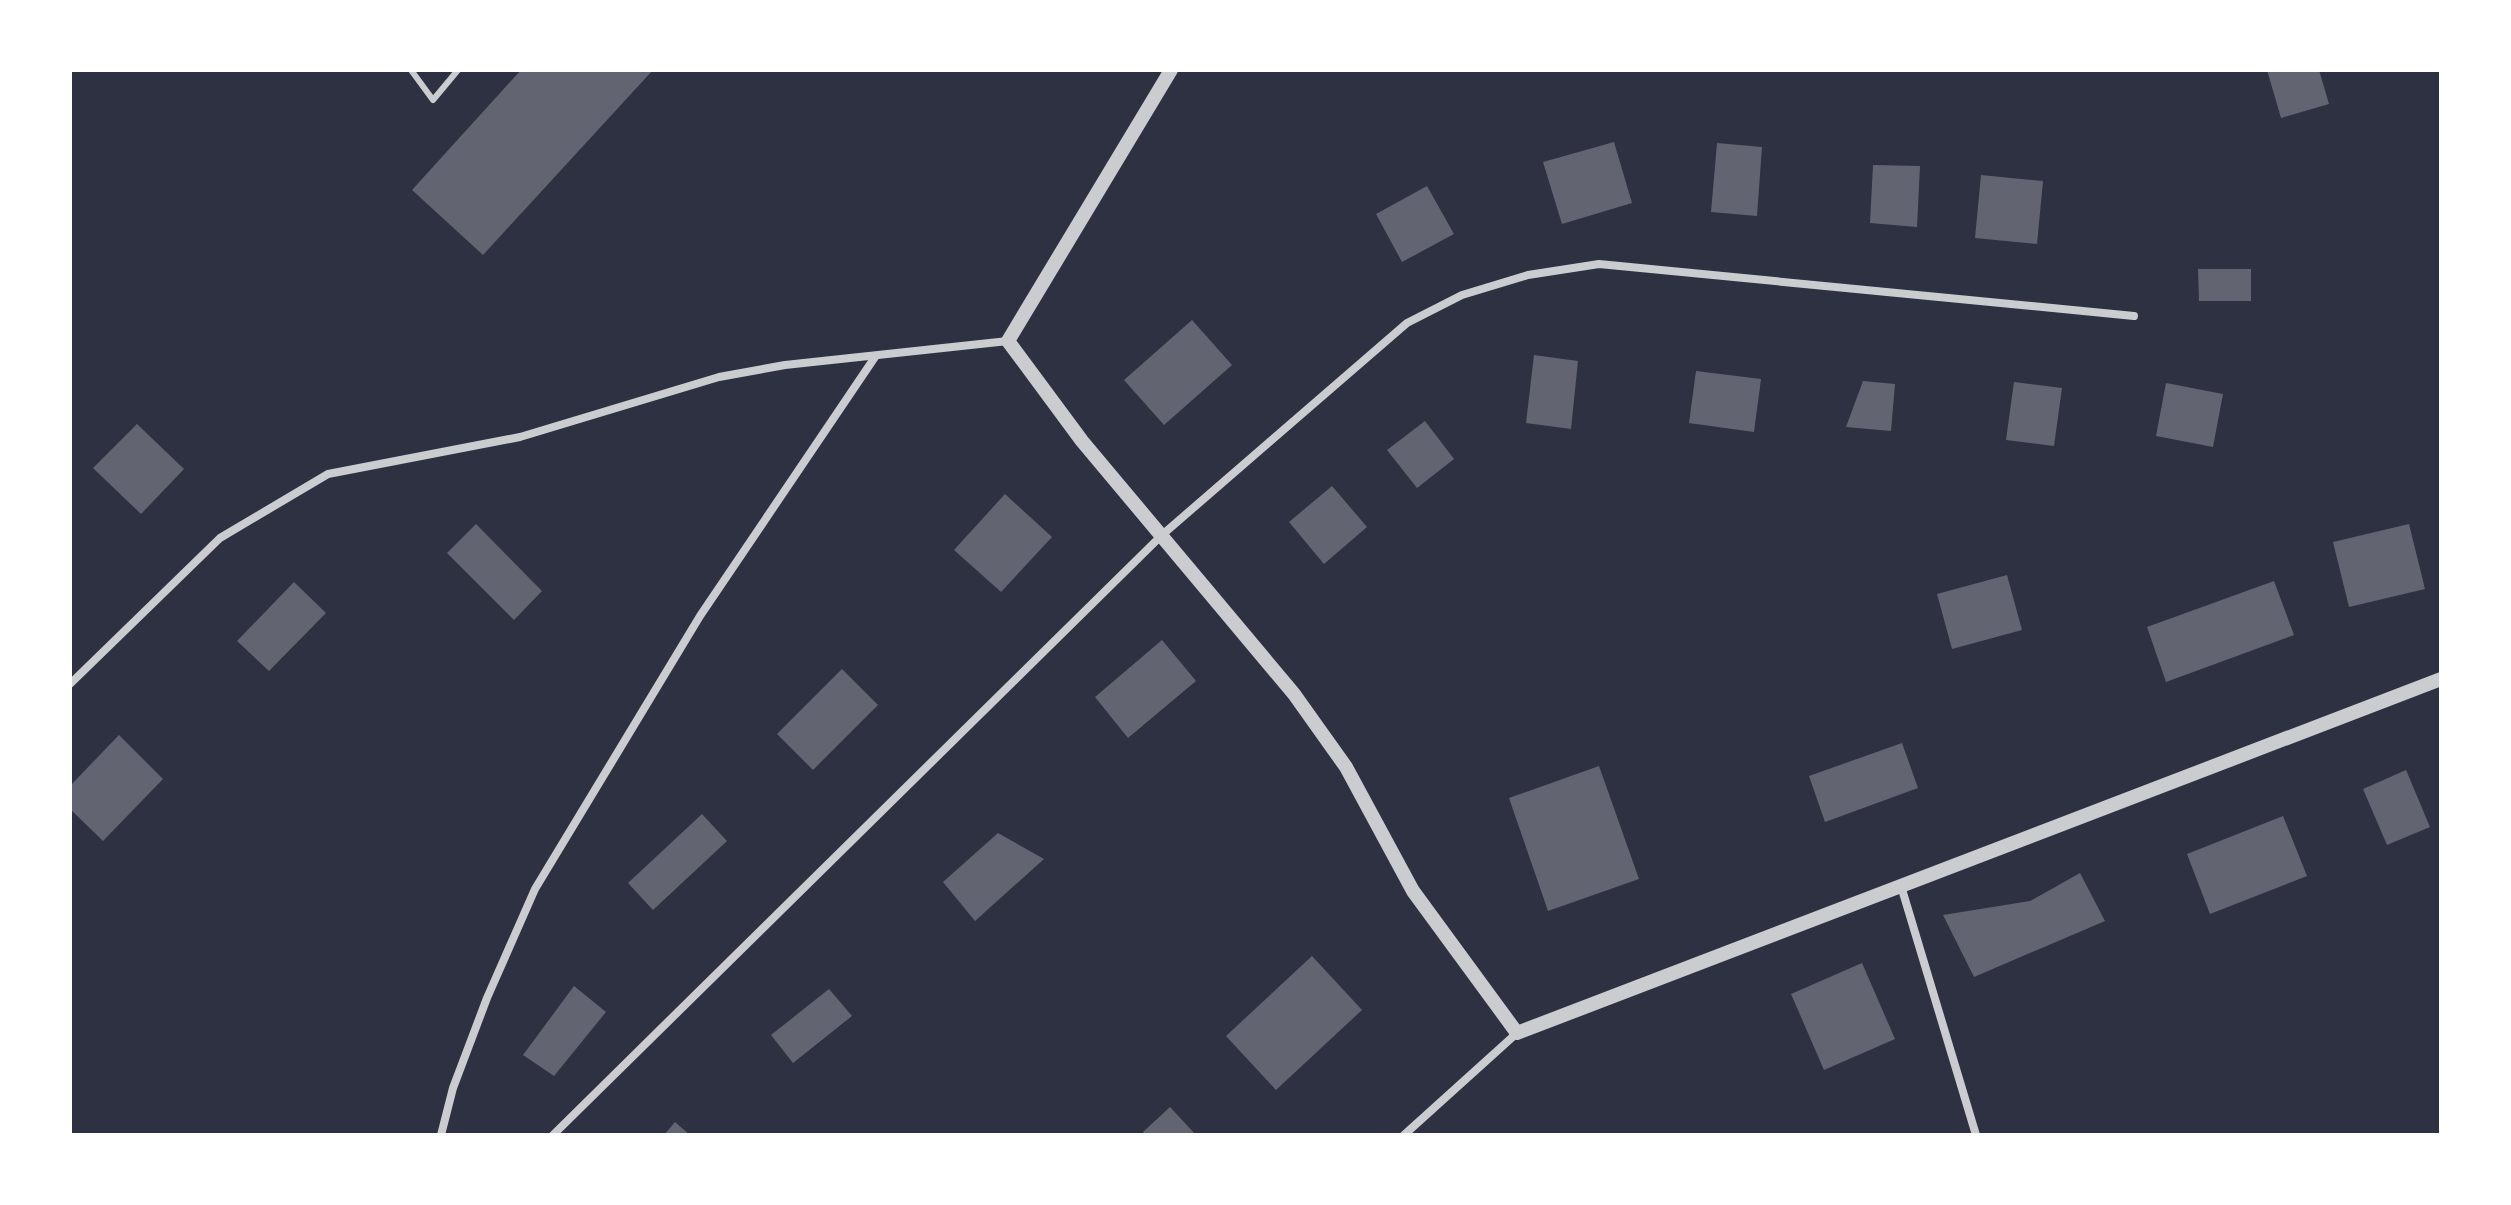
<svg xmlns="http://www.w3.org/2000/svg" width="2511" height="1205" font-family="Commissioner,sans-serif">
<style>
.building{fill:#626471}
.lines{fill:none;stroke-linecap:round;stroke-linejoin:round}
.service{stroke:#caccd0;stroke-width:6}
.minor{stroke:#caccd0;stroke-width:8}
.tertiary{stroke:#caccd0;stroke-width:14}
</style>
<rect width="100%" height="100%" fill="#2d3142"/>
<g class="building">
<path d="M521 70H653L483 255 412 190Z"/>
<path d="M2267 70H2319L2329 104 2281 118Z"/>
<path d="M1614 142 1632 203 1562 224 1543 162Z"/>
<path d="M1717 143 1762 147 1757 216 1711 212Z"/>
<path d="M1873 165 1920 166 1917 227 1870 223Z"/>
<path d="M1981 175 2043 181 2037 244 1975 238Z"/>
<path d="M1427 186 1454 234 1402 262 1376 214Z"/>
<path d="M2198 269H2251V301H2199Z"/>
<path d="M1192 320 1232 365 1164 425 1124 380Z"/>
<path d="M1534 355 1578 361 1571 429 1526 423Z"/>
<path d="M1696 371 1761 379 1754 432 1689 423Z"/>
<path d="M1863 381 1895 384 1891 431 1846 427Z"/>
<path d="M2014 382 2062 388 2054 446 2006 440Z"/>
<path d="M2166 383 2223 394 2213 447 2156 436Z"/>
<path d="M1425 421 1454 459 1417 488 1387 450Z"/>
<path d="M137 424 184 469 141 514 93 468Z"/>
<path d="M1332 486 1367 527 1324 564 1289 522Z"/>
<path d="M1005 494 1052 537 1001 592 954 550Z"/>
<path d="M476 524 542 591 514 620 447 553Z"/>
<path d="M2409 524 2425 589 2349 607 2333 542Z"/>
<path d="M2007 575 2022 630 1952 649 1937 594Z"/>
<path d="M2274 581 2294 635 2166 682 2147 627Z"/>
<path d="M294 582 326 613 269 671 237 641Z"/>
<path d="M1162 640 1196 681 1128 738 1095 697Z"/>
<path d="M842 669 878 705 813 770 777 734Z"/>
<path d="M119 735 163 779 103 841 70 809V786Z"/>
<path d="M1902 743 1918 788 1825 822 1809 776Z"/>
<path d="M1599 766 1639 879 1548 911 1509 798Z"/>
<path d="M2406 770 2430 827 2387 845 2363 789Z"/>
<path d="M702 814 727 841 653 910 628 883Z"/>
<path d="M2283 816 2307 876 2210 914 2187 854Z"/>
<path d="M998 833 1044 859 975 921 943 882Z"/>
<path d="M2080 873 2105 921 1974 977 1943 915 2030 901Z"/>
<path d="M1312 956 1362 1010 1276 1090 1226 1036Z"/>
<path d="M1862 963 1895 1039 1824 1070 1791 994Z"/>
<path d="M574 986 606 1012 554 1076 523 1055Z"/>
<path d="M829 989 852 1016 793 1063 771 1035Z"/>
<path d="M1170 1107 1196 1135H1146L1143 1132Z"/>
<path d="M675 1122 690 1135H664Z"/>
</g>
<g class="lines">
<path class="service" d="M411 70 433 100 458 70"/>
<g class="minor">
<path d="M70 684 220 538 328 474 520 437 719 377 785 365 1008 341"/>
<path d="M1901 886 1976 1135"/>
<path d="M441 1135 453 1088 487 998 535 889 700 616 875 357"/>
<path d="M553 1135 1162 535 1407 323 1462 295 1528 275 1599 264 2134 316"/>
<path d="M1404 1135 1517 1033"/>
</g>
<path class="tertiary" d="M1171 70 1008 341 1082 441 1294 694 1346 767 1413 891 1517 1033 2441 679"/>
</g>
<rect width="2511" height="1205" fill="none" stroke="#ffffff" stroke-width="144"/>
</svg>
